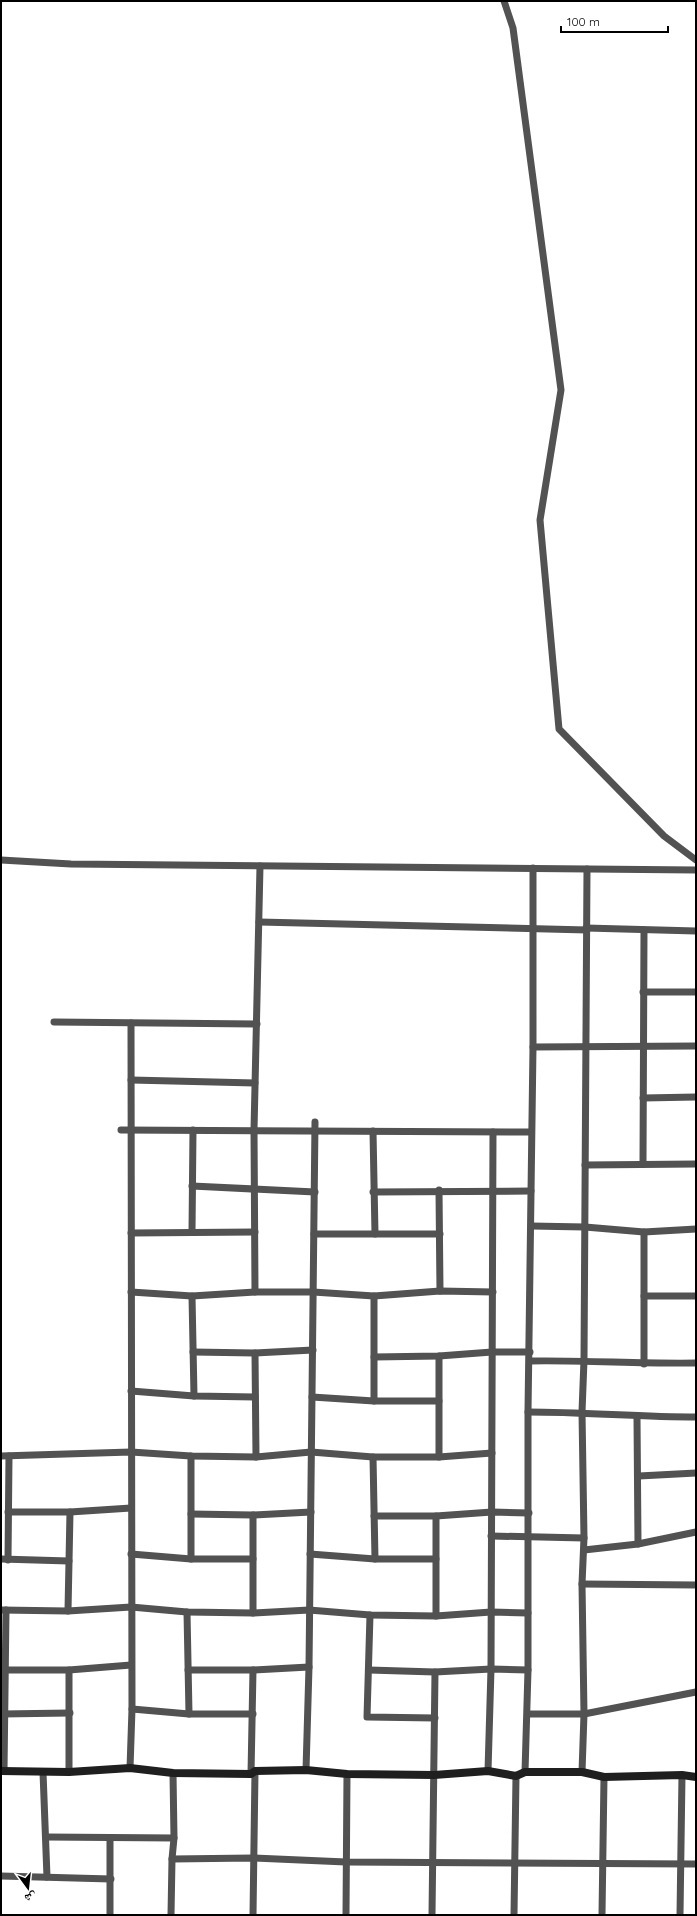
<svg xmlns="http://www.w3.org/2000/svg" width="697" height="1916" font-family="Quicksand,'Noto Naskh Arabic',sans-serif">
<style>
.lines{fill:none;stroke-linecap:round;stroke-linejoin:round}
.street{stroke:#525252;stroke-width:7}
.secondary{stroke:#1f1f1f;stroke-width:8}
</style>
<rect width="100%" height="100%" fill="#fff"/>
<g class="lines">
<g class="street">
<path d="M504 1 513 28 561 390 540 520 559 729 664 836 696 860"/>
<path d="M1 860 71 864 696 870"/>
<path d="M259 922 587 930"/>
<path d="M586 928 696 931"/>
<path d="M643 992H696"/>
<path d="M54 1022 257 1024"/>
<path d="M533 1047 696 1046"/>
<path d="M131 1080 255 1083"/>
<path d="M643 1098 696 1097"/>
<path d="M121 1130 531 1132"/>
<path d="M373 1131 375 1234"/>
<path d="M643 1164 644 930"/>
<path d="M585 1165 696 1164"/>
<path d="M192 1186 315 1192"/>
<path d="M439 1190 440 1291"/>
<path d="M373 1192 531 1191"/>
<path d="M531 1226 585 1227 644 1232 696 1229"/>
<path d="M192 1232 193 1130"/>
<path d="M131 1233 255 1232"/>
<path d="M314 1234H440"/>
<path d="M131 1292 192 1296 255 1292H313L374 1296 440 1291 493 1292"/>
<path d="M255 1292 254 1130 260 866"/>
<path d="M192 1296 194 1396"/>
<path d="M374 1296V1401"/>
<path d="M644 1296H696"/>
<path d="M193 1352 255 1353 313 1350"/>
<path d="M255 1353 256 1457"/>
<path d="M439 1356V1457"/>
<path d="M374 1357 439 1356 492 1352H530"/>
<path d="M530 1361C585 1360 641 1364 696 1363"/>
<path d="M644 1364V1232"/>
<path d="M131 1391 194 1396 255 1397"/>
<path d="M312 1397 374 1401H439"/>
<path d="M528 1412C584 1412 640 1417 696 1417"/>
<path d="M637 1417 638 1544"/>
<path d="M1 1456 131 1452 191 1456 256 1457 311 1452 373 1457H439L492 1453"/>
<path d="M373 1457 375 1559"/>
<path d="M639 1476 696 1473"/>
<path d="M8 1512H70L131 1508"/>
<path d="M191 1514 253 1515 311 1512"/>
<path d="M374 1516H436L492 1512 529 1513"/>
<path d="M436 1516V1616"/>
<path d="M491 1536 584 1538"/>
<path d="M584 1550 638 1544 696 1532"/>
<path d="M131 1554 191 1559H253"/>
<path d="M310 1554 375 1559H436"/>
<path d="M1 1559 69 1561"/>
<path d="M191 1559V1456"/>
<path d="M8 1560 9 1456"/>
<path d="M582 1584 696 1585"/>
<path d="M1 1610 68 1611 131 1607 187 1612 253 1613 309 1610 370 1615 436 1616 491 1612 528 1613"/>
<path d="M68 1611 70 1512"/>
<path d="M187 1612 189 1714"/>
<path d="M253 1613V1515"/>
<path d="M370 1615 367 1717 435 1718"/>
<path d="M6 1670H69L131 1665"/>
<path d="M188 1670H253L309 1667"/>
<path d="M369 1670 435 1672 491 1669 528 1670"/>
<path d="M132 1709 189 1714H253"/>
<path d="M1 1714 70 1713"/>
<path d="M528 1714H584L696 1692"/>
<path d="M130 1768 132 1709 131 1023"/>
<path d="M306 1770 309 1667 315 1122"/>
<path d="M4 1771 6 1610"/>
<path d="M488 1771 491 1669 493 1132"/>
<path d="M43 1772 47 1877"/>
<path d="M69 1772V1670"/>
<path d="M525 1772 528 1670V1412L533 1047V868"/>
<path d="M582 1772 584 1714 582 1584 584 1538 582 1412 584 1360 587 869"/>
<path d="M251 1774 253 1670"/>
<path d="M46 1837 174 1838"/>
<path d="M172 1859 253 1858 346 1862 696 1864"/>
<path d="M1 1876 111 1879"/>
<path d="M110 1915V1838"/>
<path d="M171 1915 172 1859 174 1838 173 1773"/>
<path d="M253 1915 255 1771"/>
<path d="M346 1915 347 1774"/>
<path d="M432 1915 435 1672"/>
<path d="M514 1915 516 1776"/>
<path d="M602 1915 604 1777"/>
<path d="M680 1915 682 1775"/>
</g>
<path class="secondary" d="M1 1771 69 1772 130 1768 173 1773 251 1774 255 1771 306 1770 347 1774 434 1775 488 1771 516 1776 525 1772H582L604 1777 682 1775 696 1777"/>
</g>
<rect width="697" height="1916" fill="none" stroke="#000000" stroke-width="4"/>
<g transform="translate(28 1888) rotate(165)" stroke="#ffffff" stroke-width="3" paint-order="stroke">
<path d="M0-3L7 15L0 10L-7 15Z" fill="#000000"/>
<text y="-6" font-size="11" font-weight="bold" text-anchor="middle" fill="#000000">ش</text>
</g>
<path d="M561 26v6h107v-6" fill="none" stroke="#000000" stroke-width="2"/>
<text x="567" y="26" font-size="12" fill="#000000" stroke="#ffffff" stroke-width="3" paint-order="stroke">100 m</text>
</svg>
